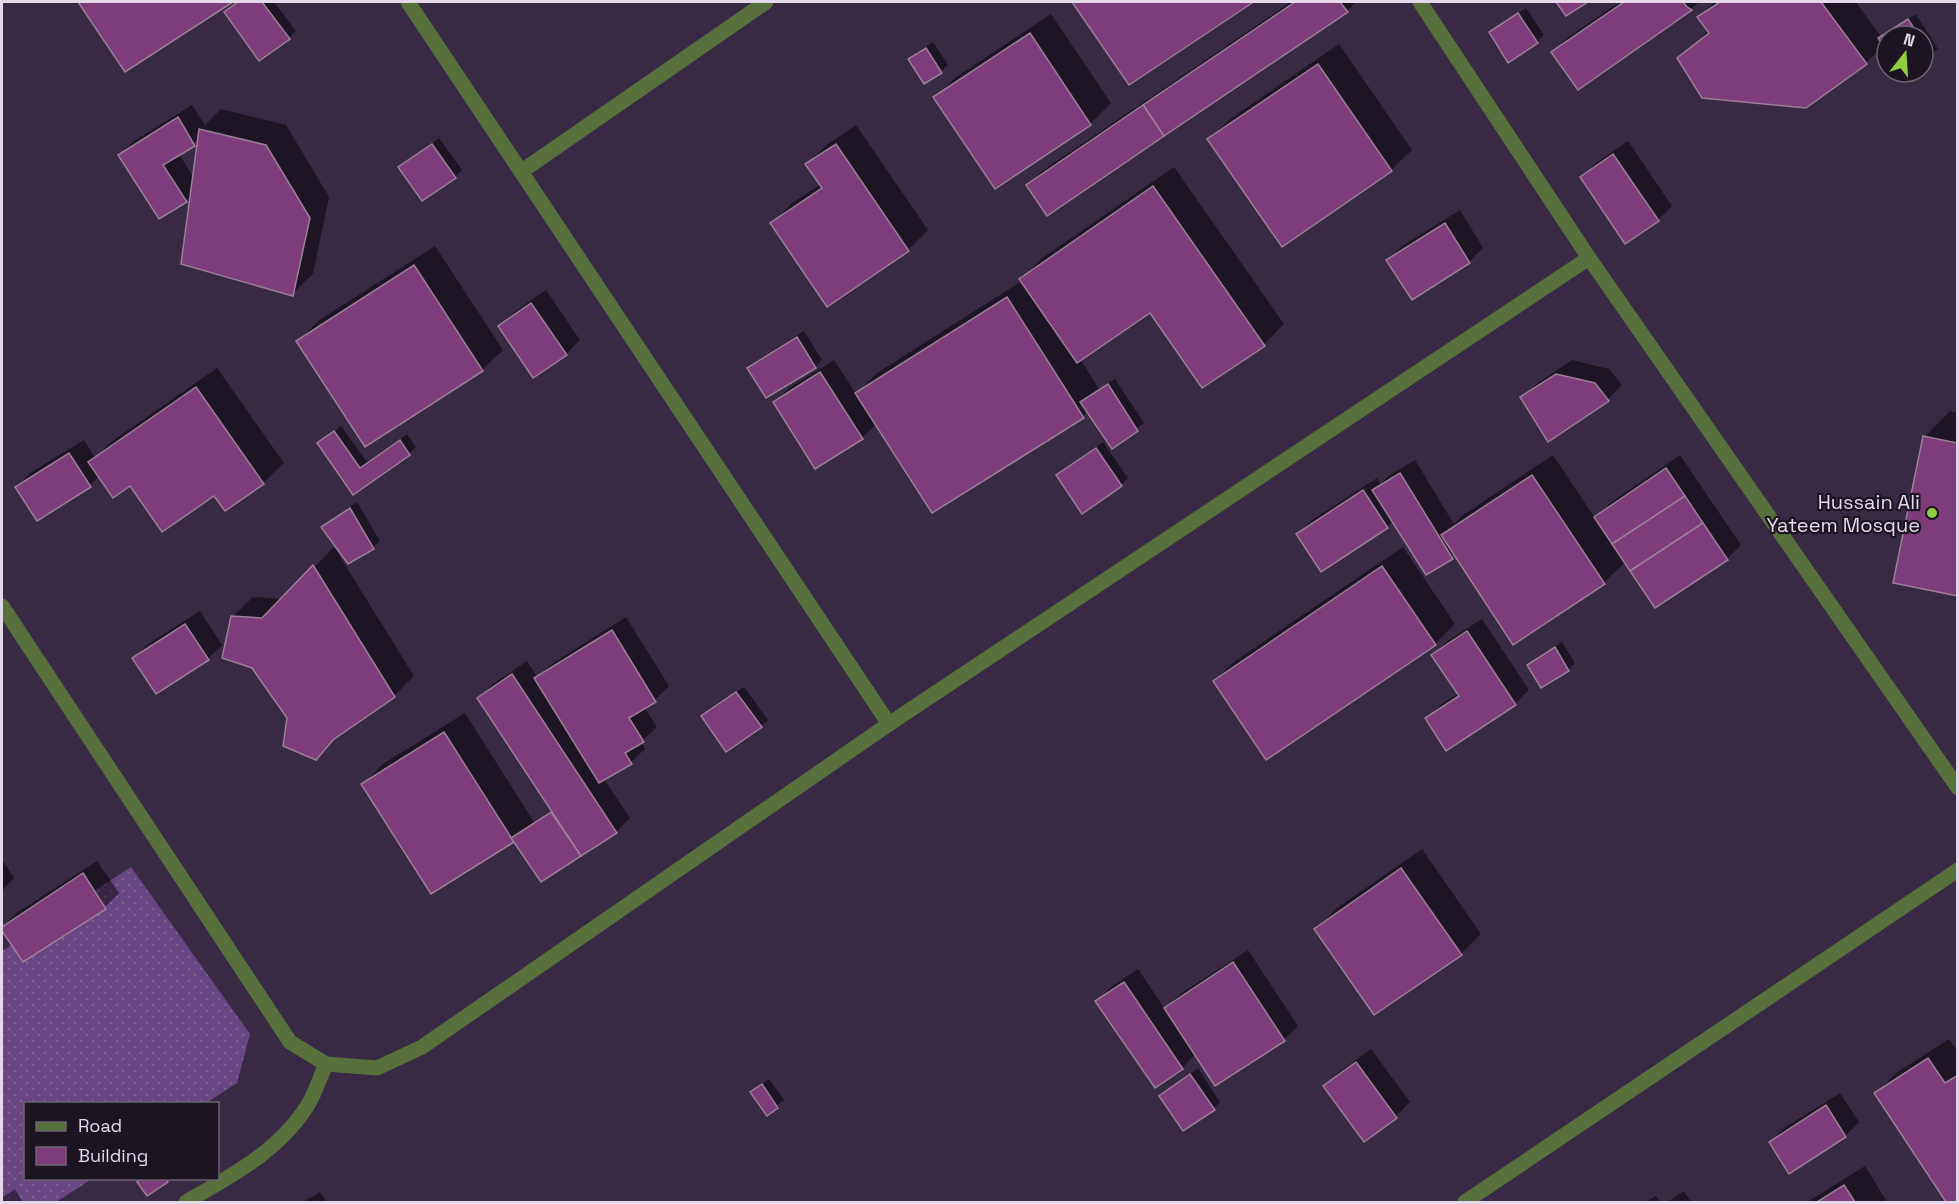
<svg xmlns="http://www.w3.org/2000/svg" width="1959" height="1204" font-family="'Space Grotesk',sans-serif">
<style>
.grass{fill:url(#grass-dots)}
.shadow{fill:#0007;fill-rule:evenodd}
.building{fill:#7f3c7b;stroke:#9b7e98;stroke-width:1.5}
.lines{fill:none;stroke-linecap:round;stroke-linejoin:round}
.minor{stroke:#58713c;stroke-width:15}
.poi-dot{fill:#91cd40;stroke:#1c1521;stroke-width:2}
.labels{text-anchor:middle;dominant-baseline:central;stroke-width:4.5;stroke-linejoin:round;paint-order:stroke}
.poi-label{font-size:20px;fill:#e3d9eb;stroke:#1c1521;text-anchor:end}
</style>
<defs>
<pattern id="grass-dots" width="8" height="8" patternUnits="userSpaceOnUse" patternTransform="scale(1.5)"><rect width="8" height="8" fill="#694682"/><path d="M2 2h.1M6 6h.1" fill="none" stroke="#7e6094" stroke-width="1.8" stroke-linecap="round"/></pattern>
</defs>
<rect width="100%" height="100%" fill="#382944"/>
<path class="grass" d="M131 867 250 1034 237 1083 206 1103 26 1104V1178L92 1179 56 1202H2V951Z"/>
<g class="shadow">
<path d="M80 2H231L126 70Z"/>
<path d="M238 2H274L296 31 289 38 226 12Z"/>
<path d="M1074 2H1251L1129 83Z"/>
<path d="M1291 2H1356L1347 11 1028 185 1042 171Z"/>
<path d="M1620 2H1699L1691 9 1578 88 1553 52 1567 38Z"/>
<path d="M1714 2H1856L1881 37 1887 32 1916 14 1938 49 1923 61V36H1887V50L1884 45 1866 63 1679 59 1709 30 1699 17Z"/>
<path d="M1526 8 1544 35 1537 42 1491 33 1498 26Z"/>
<path d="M1051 14 1111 103 1090 124 995 187 935 97 956 77Z"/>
<path d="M933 42 948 65 941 71 910 59 917 52Z"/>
<path d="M1339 44 1412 150 1391 170 1209 139 1230 119Z"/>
<path d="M192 105 205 125 221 109 286 125 329 197 313 274 292 294 192 195 186 201 120 155 134 141ZM199 139 194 178 179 154Z"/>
<path d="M856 125 928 230 908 250 772 224 792 203 821 184 807 164 828 144Z"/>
<path d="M439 138 462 170 455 177 400 168Z"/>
<path d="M1628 141 1672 206 1658 220 1582 177 1596 163Z"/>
<path d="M1174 167 1284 324 1264 344 1150 311 1080 359 1099 389 1115 379 1144 423 1112 447 1088 411 1083 416 876 424 862 438 775 402 789 388 834 360 856 394 877 373 1022 281 1021 279 1041 259Z"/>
<path d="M1460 210 1483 248 1469 262 1388 260 1402 246Z"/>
<path d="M435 246 503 350 482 370 298 341 318 321Z"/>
<path d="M546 290 580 340 566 354 500 326 514 312Z"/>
<path d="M804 331 822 360 815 367 749 368 756 361Z"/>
<path d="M1572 360 1609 369 1622 385 1608 399 1549 440 1522 398 1536 384Z"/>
<path d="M217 368 284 463 263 483 215 493 130 484 99 476 90 485 16 487 30 473 84 440 95 458 111 442Z"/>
<path d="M1950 411 1958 413V594L1924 437Z"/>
<path d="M341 426 367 462 407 434 416 447 409 454 353 493 319 444Z"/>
<path d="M1103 442 1128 478 1121 485 1058 475 1064 469Z"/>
<path d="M1553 455 1595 518 1610 503 1680 455 1741 545 1727 559 1626 561 1604 583 1455 554 1426 573 1393 521 1387 527 1298 534 1312 520 1377 478 1381 484 1388 476 1415 460 1454 524 1463 515Z"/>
<path d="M357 502 380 541 373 547 348 562 323 527 330 520Z"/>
<path d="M334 547 414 676 394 696 336 737 316 758 289 717 232 617 253 597 283 599Z"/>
<path d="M1403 547 1455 624 1435 644 1214 681 1235 661Z"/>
<path d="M200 611 222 645 208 659 134 658 148 644Z"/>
<path d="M626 617 669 686 655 700 644 707 657 727 641 742 645 749 631 762 604 779 630 818 616 832 542 880 514 839 363 784 383 764 465 713 534 822 552 810 479 698 493 684 527 661 537 677 550 665Z"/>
<path d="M1482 619 1529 690 1515 704 1427 719 1440 705 1459 693 1433 655 1447 641Z"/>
<path d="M1562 642 1575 663 1568 670 1542 686 1529 665 1536 658Z"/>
<path d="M744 687 768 720 761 726 703 716 710 710Z"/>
<path d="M1422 849 1481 934 1461 954 1316 929 1337 908Z"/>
<path d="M2 859 14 878 2 891Z"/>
<path d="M97 861 119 893 105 907 23 960 2 928 15 914Z"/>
<path d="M1248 950 1298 1026 1284 1040 1196 1054 1182 1068 1097 1001 1111 987 1138 969 1165 1009 1180 994Z"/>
<path d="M1949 1039 1958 1052V1202H1948L1876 1093 1896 1073Z"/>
<path d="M1371 1049 1410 1102 1396 1116 1364 1140 1325 1086 1339 1072Z"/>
<path d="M1198 1068 1220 1102 1214 1108 1161 1096Z"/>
<path d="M769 1079 784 1100 767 1113 752 1093Z"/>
<path d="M1840 1093 1859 1122 1845 1136 1770 1142 1784 1128Z"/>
<path d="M1865 1166 1887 1202H1807Z"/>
<path d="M15 1189 23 1202H2V1198Z"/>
<path d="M1684 1191 1691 1202H1667L1669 1201Z"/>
<path d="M320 1192 327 1202H303Z"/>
<path d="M1656 1196 1660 1202H1645Z"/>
</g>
<g class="building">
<path d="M78 2H233L125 72Z"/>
<path d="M238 2H262L290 39 259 61 224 12Z"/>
<path d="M1072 2H1251L1252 3 1129 85Z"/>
<path d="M1295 2H1340L1348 12 1164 136 1143 105Z"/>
<path d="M1556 2H1588L1566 16Z"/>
<path d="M1624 2H1683L1687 7 1692 10 1578 90 1551 52Z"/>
<path d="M1720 2H1821L1867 64 1806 108 1702 98 1677 58 1709 33 1697 17Z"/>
<path d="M1518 13 1538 43 1508 63 1489 32Z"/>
<path d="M1908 19 1919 36H1887V53L1878 38Z"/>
<path d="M1030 33 1091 125 995 189 933 97Z"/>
<path d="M1923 42 1932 57 1923 63Z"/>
<path d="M926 48 942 73 924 84 908 59Z"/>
<path d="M1318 64 1392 171 1282 247 1207 139Z"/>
<path d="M1143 105 1164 136 1047 216 1026 185Z"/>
<path d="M178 117 195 146 163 165 187 202 159 219 118 155Z"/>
<path d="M199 129 266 145 310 218 293 296 181 264Z"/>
<path d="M432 144 456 178 422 201 398 167Z"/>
<path d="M836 144 909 251 827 307 770 223 822 188 805 164Z"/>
<path d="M1613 154 1659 221 1625 244 1580 177Z"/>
<path d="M1153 186 1265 346 1202 388 1150 313 1077 363 1019 279Z"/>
<path d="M1445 223 1470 263 1412 300 1386 260Z"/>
<path d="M414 265 483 371 365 447 296 341Z"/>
<path d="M1007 297 1084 418 932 513 855 393Z"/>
<path d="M531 303 567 355 533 378 498 326Z"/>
<path d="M797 337 816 368 766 398 747 368Z"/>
<path d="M820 372 863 439 815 469 773 402Z"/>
<path d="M1556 374 1595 383 1609 401 1548 442 1520 397Z"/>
<path d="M1108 384 1138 431 1112 449 1080 402Z"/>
<path d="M196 387 264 484 225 511 214 496 162 532 130 486 113 498 88 462Z"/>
<path d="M334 431 360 468 400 440 410 455 353 495 317 443Z"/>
<path d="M1923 436 1958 443V596L1893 583Z"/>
<path d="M1096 448 1122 486 1082 514 1056 475Z"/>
<path d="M69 453 91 487 37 521 15 487Z"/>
<path d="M1666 468 1685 496 1612 544 1594 517Z"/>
<path d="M1400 473 1453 559 1426 575 1372 490Z"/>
<path d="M1532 475 1605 584 1513 645 1441 535Z"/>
<path d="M1363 490 1388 528 1321 572 1296 534Z"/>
<path d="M1685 496 1703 523 1630 571 1612 544Z"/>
<path d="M350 508 374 549 348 564 321 527Z"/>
<path d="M1703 523 1728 560 1655 608 1630 571Z"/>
<path d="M313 565 395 697 333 740 316 760 283 746 287 718 252 668 222 658 231 616 262 618Z"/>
<path d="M1382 566 1436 645 1266 760 1213 681Z"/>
<path d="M185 624 209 660 156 694 132 658Z"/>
<path d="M612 630 656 702 629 718 644 742 625 753 632 764 599 783 534 678Z"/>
<path d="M1467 631 1516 705 1446 751 1425 718 1459 696 1431 655Z"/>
<path d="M1555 647 1569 671 1541 688 1527 665Z"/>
<path d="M512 674 617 833 581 856 477 698Z"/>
<path d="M736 692 762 727 726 752 701 716Z"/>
<path d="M444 732 514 842 431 894 361 784Z"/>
<path d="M551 812 581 856 541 882 511 838Z"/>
<path d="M1401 868 1462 955 1374 1015 1314 929Z"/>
<path d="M83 873 106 909 23 962 2 931V927Z"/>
<path d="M1233 962 1285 1041 1215 1086 1164 1008Z"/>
<path d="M1124 982 1183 1069 1155 1088 1095 1001Z"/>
<path d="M1928 1058 1945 1083 1958 1075V1202H1946L1874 1093Z"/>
<path d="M1356 1062 1397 1118 1364 1142 1323 1086Z"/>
<path d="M1190 1074 1215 1110 1183 1131 1159 1096Z"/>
<path d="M762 1084 778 1108 767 1116 750 1092Z"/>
<path d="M1826 1105 1846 1137 1789 1174 1769 1142Z"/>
<path d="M142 1178H165L168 1182 147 1196 137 1182Z"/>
<path d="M1844 1185 1855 1202H1817Z"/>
</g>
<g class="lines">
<g class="minor">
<path d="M408 2 889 724"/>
<path d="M1420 2 1589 258 1958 788"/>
<path d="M522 171 766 2"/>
<path d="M2 606 290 1042 326 1064 377 1068 422 1047 889 724 1589 258"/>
<path d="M186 1202C231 1176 281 1150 309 1103 316 1091 320 1077 326 1064"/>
<path d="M1465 1202 1958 870"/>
</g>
</g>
<circle class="poi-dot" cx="1932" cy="513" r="6"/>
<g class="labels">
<g class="poi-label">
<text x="1920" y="502">Hussain Ali<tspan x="1920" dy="23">Yateem Mosque</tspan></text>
</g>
</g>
<rect width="1959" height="1204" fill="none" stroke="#e3d9eb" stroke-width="6"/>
<rect x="24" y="1102" width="195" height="78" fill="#1c1521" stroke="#6c6372" stroke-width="1.5"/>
<rect x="36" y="1122" width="30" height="9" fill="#58713c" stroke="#6c6372" stroke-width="1.5"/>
<text x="78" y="1132" font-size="18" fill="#e3d9eb">Road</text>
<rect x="36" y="1147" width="30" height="18" fill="#7f3c7b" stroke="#6c6372" stroke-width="1.5"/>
<text x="78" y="1162" font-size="18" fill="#e3d9eb">Building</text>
<g transform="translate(1905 54) rotate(17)"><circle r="28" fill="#1c1521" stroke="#6c6372" stroke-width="1.5"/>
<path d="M0-4.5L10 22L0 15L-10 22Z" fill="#91cd40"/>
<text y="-9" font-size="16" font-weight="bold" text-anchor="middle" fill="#e3d9eb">N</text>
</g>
</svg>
